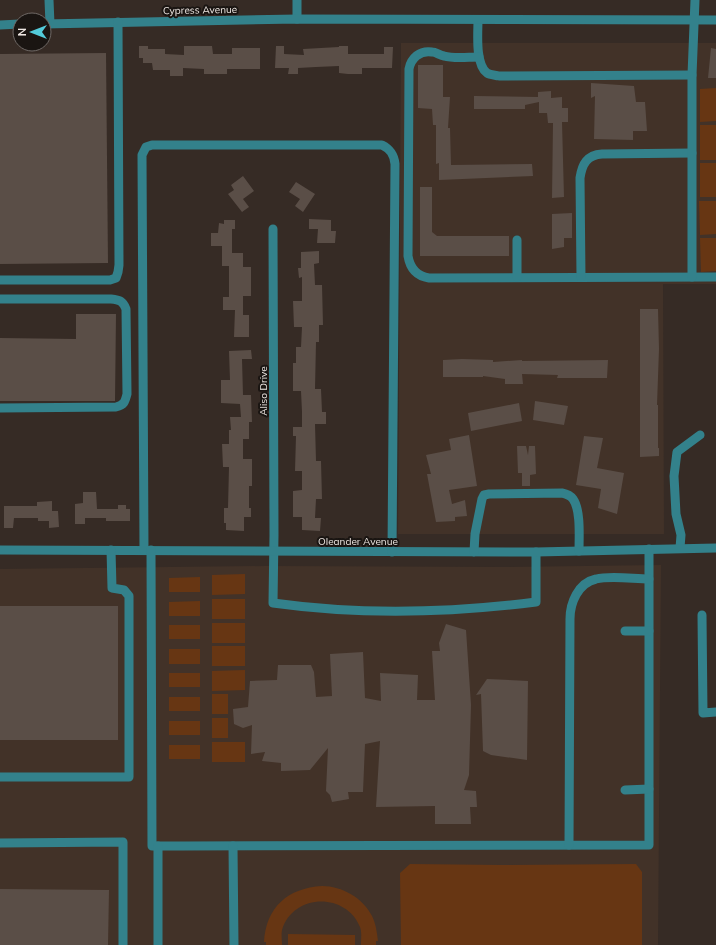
<svg xmlns="http://www.w3.org/2000/svg" width="716" height="945" font-family="Mulish,sans-serif">
<style>
.built{fill:#423228}
.green{fill:#673613}
.building{fill:#5a4e47}
.lines{fill:none;stroke-linecap:round;stroke-linejoin:round}
.minor{stroke:#33818b;stroke-width:9}
.labels{text-anchor:middle;dominant-baseline:central;stroke-width:4;stroke-linejoin:round;paint-order:stroke}
.street-label{font-size:10px;fill:#efe8e4;stroke:#1a1512}
</style>
<rect width="100%" height="100%" fill="#362b25"/>
<g class="built">
<path d="M401 43H716V284H663L664 534H398Z"/>
<path d="M661 565 658 945H0V569L266 566 501 567Z"/>
</g>
<g class="green">
<path d="M716 88V121L700 122V89Z"/>
<rect x="700" y="125" width="16" height="35"/>
<rect x="700" y="163" width="16" height="34"/>
<path d="M699 201H716V234L700 235Z"/>
<path d="M700 238H716V271L701 272Z"/>
<path d="M245 574V594L212 595V575Z"/>
<path d="M200 577V592H169V578Z"/>
<rect x="212" y="599" width="33" height="20"/>
<path d="M200 601V616H169V602Z"/>
<rect x="212" y="623" width="33" height="20"/>
<rect x="169" y="625" width="31" height="14"/>
<rect x="212" y="646" width="33" height="20"/>
<rect x="169" y="649" width="31" height="15"/>
<path d="M245 670V690L212 691V671Z"/>
<rect x="169" y="673" width="31" height="14"/>
<rect x="212" y="694" width="16" height="20"/>
<rect x="169" y="697" width="31" height="14"/>
<rect x="212" y="718" width="16" height="20"/>
<rect x="169" y="721" width="31" height="14"/>
<rect x="212" y="742" width="33" height="20"/>
<rect x="169" y="745" width="31" height="14"/>
<path d="M410 864 502 865 636 864 642 872V945H401L400 873Z"/>
<path d="M322 886C342 886 363 898 372 916 376 924 377 933 378 941H376V945H361C361 939 362 932 360 927 346 892 293 893 282 930 281 934 282 940 282 945H266V942H264C266 907 288 888 322 886Z"/>
<path d="M288 934 355 935V945H288Z"/>
</g>
<g class="building">
<path d="M139 46H148V49H165V54L184 55V46H212L213 54H232V48H260V69H227V74H204V69L183 68V76H170V70H153L152 63H143V58H139Z"/>
<path d="M276 46H284V54L304 55 303 49 339 47V46H348V54H384V47H393L392 68H362V74H348L339 73V66L316 67 298 68V74H288L289 68H275Z"/>
<path d="M711 48 716 49V78H708Z"/>
<path d="M106 53 108 263 0 264V54Z"/>
<path d="M418 65H443V97H450L448 128H450L451 165 532 164 533 176 439 180V163L436 164V125H433L432 109 418 108Z"/>
<path d="M591 83 634 86 636 102H645L647 131H633V140L594 139 595 96 591 98Z"/>
<path d="M551 91V98L562 97V108H568V122H562L564 197 552 198 553 123H548L547 113H539V102L525 105V109H474V96L538 97V92Z"/>
<path d="M243 176 254 191 243 199 249 207 242 212 228 194 234 190 231 185Z"/>
<path d="M296 182 315 194 303 212 295 206 300 199 289 192Z"/>
<path d="M420 187H432V232L437 236H509V256H420Z"/>
<path d="M572 213V238H564V247L552 249V214Z"/>
<path d="M309 219 331 220V231H336L335 243H317L318 229H309Z"/>
<path d="M224 220H235V229H232V253H243V267H251V296H243V315H249V337H234L235 310H223V297H229V266H222V246H211V233H218L219 223 224 224Z"/>
<path d="M319 251V263L314 264 315 285H322L323 325H319V342H316L315 389H321L322 412H326V424H315L316 461H321L322 499H316L315 518H321L320 531 302 530V517H293V491L302 490V471H295L296 436H293V427H302V412L301 391H293V363H296V347H301L302 327H294L293 301H302V277L299 278 298 268H301V252Z"/>
<path d="M640 309H658L659 349 657 405H658V448H659V456L640 457Z"/>
<path d="M76 314H116L115 401H0V338L76 339Z"/>
<path d="M251 350 252 359H242L243 395H251L252 422H249V439H243V459H252V486H249V508H251V517H244V531L226 530V523H224V508H228L229 467H223L222 444H229V430H231L230 417H241L240 404 221 403V380H230L229 351Z"/>
<path d="M462 359 493 360V362L522 360V361L608 360 607 378H557L558 375 522 374 523 384H505V379L483 376V377H443V360Z"/>
<path d="M535 401 568 406 564 425 533 420Z"/>
<path d="M519 403 522 421 471 431 468 413Z"/>
<path d="M469 435 477 486 449 490 452 504 465 500 467 516 455 517V521L436 522 427 474H431L426 455 451 450 449 439Z"/>
<path d="M584 436 603 438 597 468 624 473 617 514 598 508 601 489 576 485Z"/>
<path d="M517 446H526L528 455 529 446H535L536 474 530 475V486H522V473H518Z"/>
<path d="M83 492H96L97 509H118V505H126V509H130V521H106V518H85V524H75V504L83 503Z"/>
<path d="M52 501V511H58L59 527 49 528V521H38V518H14L13 528H4V506H37V502Z"/>
<rect x="0" y="606" width="118" height="134"/>
<path d="M446 624 466 630 471 705 469 775 464 790 476 791 477 807H470L471 824H435V806L376 807 380 741 365 744 363 792H348L349 799 332 802 330 795 326 791 328 748 310 770 281 771V763L262 761 265 752 251 754 252 725 243 728 234 724 233 709 248 707 250 681 277 680 278 665H311L314 672 316 697 332 696 330 654 363 652 365 698 381 701 380 673 418 675 417 700H435L432 651H440L439 643Z"/>
<path d="M487 679 528 681 527 760 491 755 483 751 481 694 476 695Z"/>
<path d="M0 889 109 890 108 945H0Z"/>
</g>
<g class="lines">
<g class="minor">
<path d="M49 0 50 24"/>
<path d="M297 0V19"/>
<path d="M478 20C478 33 475 64 487 73 490 75 495 75 499 76L692 75"/>
<path d="M44 24 297 19 716 20"/>
<path d="M0 25 20 24"/>
<path d="M479 57C468 57 454 59 444 56 439 55 436 52 432 52 420 50 411 58 409 69L408 256C410 268 416 276 429 278L716 277"/>
<path d="M273 229 274 535 273 603C359 615 449 613 536 602V552"/>
<path d="M517 240V277"/>
<path d="M581 277 580 178C582 164 587 155 602 154L692 153"/>
<path d="M692 277V75L695 0"/>
<path d="M0 280H110L116 278 118 272 119 265 118 22"/>
<path d="M0 299H111C120 300 123 301 126 309L127 394C125 402 124 405 116 407L0 408"/>
<path d="M680 548 681 535 676 514 674 476 677 452 700 435"/>
<path d="M0 550 536 552 716 548"/>
<path d="M144 550 142 155 146 147 152 145H382C390 149 394 154 395 164L392 552"/>
<path d="M151 550 152 846H183L649 845V549"/>
<path d="M474 552 475 534 482 499 484 495 489 494 562 493C567 494 570 495 573 499 581 510 579 537 579 551"/>
<path d="M702 615 703 713 716 712"/>
<path d="M625 631H649"/>
<path d="M0 777H129V596L124 590 112 588 111 550"/>
<path d="M625 790 649 789"/>
<path d="M0 843 123 842V945"/>
<path d="M569 845 570 619C570 603 578 583 596 579 611 575 634 579 649 579"/>
<path d="M158 846V945"/>
<path d="M233 846 234 945"/>
</g>
</g>
<g class="labels">
<g class="street-label">
<text transform="translate(200 10) rotate(-1)">Cypress Avenue</text>
<text transform="translate(263 391) rotate(-90)">Aliso Drive</text>
<text x="358" y="541">Oleander Avenue</text>
</g>
</g>
<g transform="translate(32 32) rotate(270)"><circle r="19" fill="#1a1512" stroke="#6f6966"/>
<path d="M0-3L7 15L0 10L-7 15Z" fill="#53cbda"/>
<text y="-6" font-size="11" font-weight="bold" text-anchor="middle" fill="#efe8e4">N</text>
</g>
</svg>
